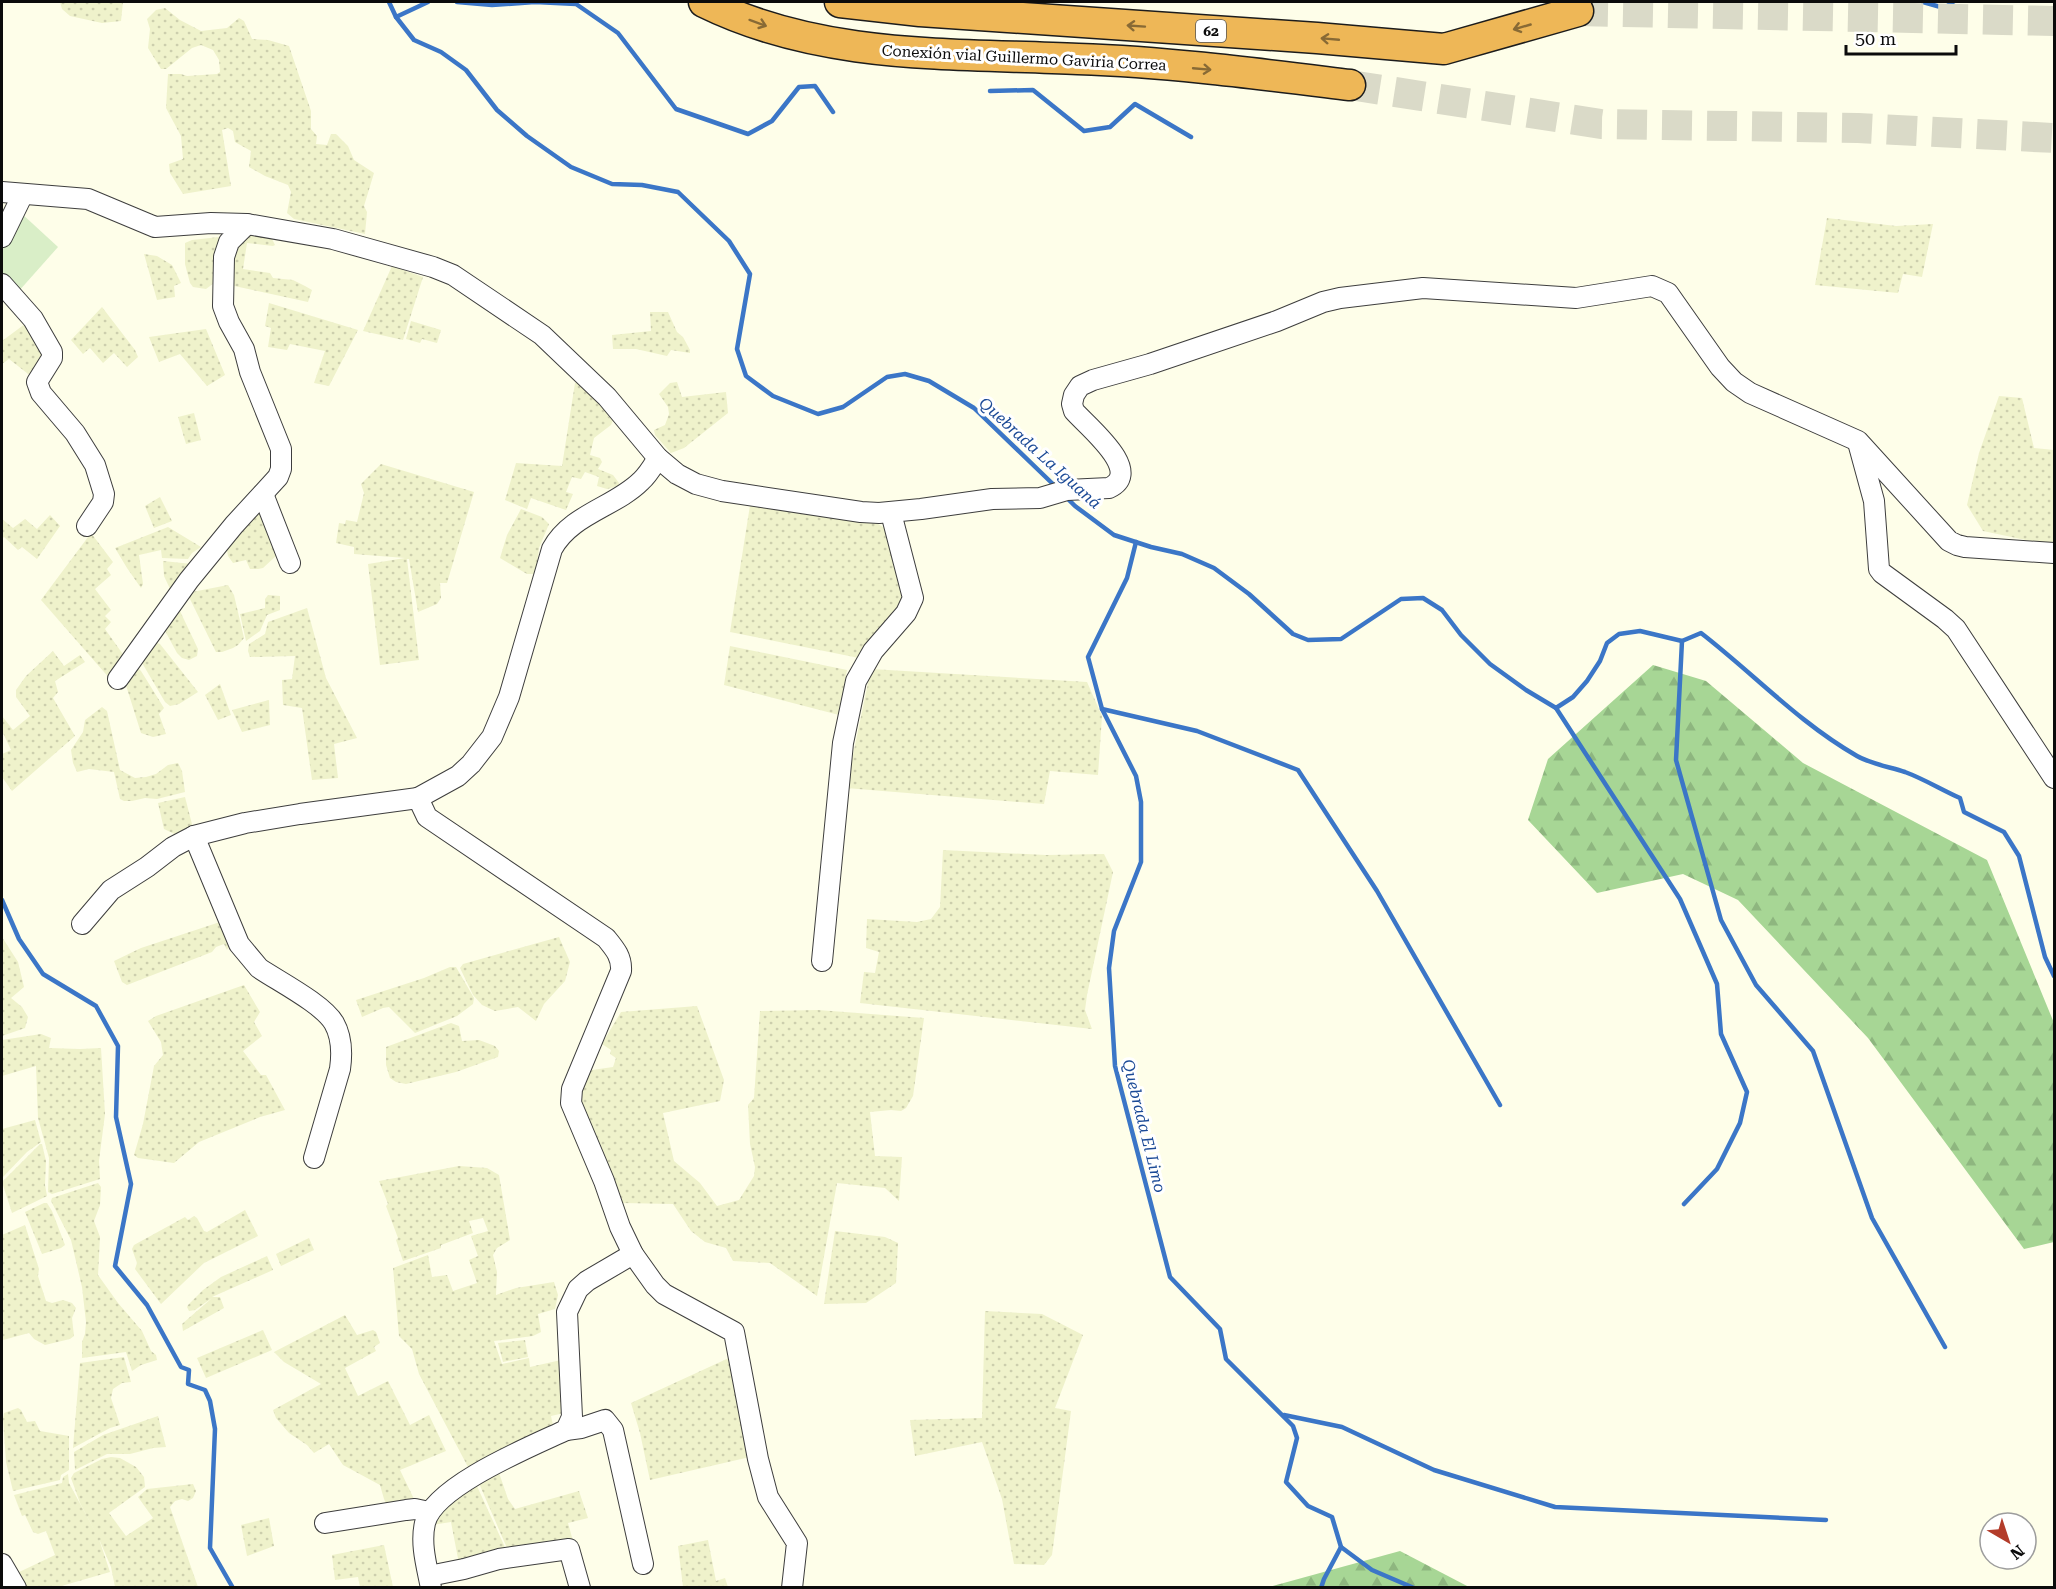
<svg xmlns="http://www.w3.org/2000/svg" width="2056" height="1589" font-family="'Roboto Serif',serif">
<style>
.farmland{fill:url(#farmland-dots)}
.forest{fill:url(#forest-firs)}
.pitch{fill:#d9eec7}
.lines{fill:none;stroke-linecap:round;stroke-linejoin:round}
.stream{stroke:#3b76c7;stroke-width:4.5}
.highway-tunnel{stroke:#dadac8;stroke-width:30;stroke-dasharray:30 15;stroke-linecap:butt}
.minor-casing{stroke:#3e3e3e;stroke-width:22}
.highway-casing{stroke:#1c1c1c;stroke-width:33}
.minor{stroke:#fff;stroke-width:20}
.highway{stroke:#eeb757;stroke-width:30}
.oneway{stroke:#886a35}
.labels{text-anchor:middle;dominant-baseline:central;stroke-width:6;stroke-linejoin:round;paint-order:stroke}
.shield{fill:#fff;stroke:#545454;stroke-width:1.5}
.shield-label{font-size:14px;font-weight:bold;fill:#0b0b0b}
.street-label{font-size:15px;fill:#0b0b0b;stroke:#fff}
.water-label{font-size:16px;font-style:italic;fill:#1b4a96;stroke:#fff}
</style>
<defs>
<pattern id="farmland-dots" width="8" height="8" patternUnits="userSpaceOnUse" patternTransform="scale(1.5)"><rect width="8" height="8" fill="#eff2cb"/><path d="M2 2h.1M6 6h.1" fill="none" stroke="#cccead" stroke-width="1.8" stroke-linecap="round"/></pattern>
<pattern id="forest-firs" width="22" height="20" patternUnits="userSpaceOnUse" patternTransform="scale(1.5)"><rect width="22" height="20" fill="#a7d695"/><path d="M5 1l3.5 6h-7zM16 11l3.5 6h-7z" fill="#8eb67f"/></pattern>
</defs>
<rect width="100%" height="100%" fill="#fefee9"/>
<g class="farmland">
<path d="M60 2H123L121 21 102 23 70 16 62 9Z"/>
<path d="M165 8 180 20 201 31 227 28 239 18 244 21 252 39 268 40 289 46 311 111V129L317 136 316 144 327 145 331 134H336L348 146 354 160 374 173 364 206 367 212 365 234 294 219 287 213 291 192 288 185 265 176 249 167 251 151 235 142 233 131 228 128 222 130 231 186 183 194 170 173 169 164 183 159 181 136 166 108 168 74H181L187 76 217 74 220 72 219 60 213 50 201 45 192 48 166 69H161L148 48 150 29 147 19 156 10Z"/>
<path d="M1827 218 1896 226 1933 224 1922 277 1903 274 1898 293 1815 285Z"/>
<path d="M247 232 271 237 275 245 273 246 247 243 243 269 270 273 273 278 293 280 305 286 312 290 308 302 230 285 229 257Z"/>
<path d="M219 237 214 283 206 289 193 287 190 283 185 264V243L192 240Z"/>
<path d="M144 254 157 256 172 265 181 283 174 286 175 297 157 300Z"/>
<path d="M392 266 423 277 403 340 363 331Z"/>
<path d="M269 303 358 330 329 386 314 383 325 351 290 344 287 350 268 347 271 328 265 326Z"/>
<path d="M102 307 135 350 138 357 127 367 114 353 103 363 90 348 83 354 71 340Z"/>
<path d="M650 312H668L677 332 683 337 690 350V353L671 350 667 356 636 349H613L612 335 651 331Z"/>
<path d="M29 321 45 355 32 377 9 359 2 364V341Z"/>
<path d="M411 321 441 330 437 343 422 339 420 343 406 339Z"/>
<path d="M206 329 225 375 207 386 180 354 159 362 149 337Z"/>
<path d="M581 382 607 408 608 416 613 420 611 425 594 438 590 455 600 458 602 462 598 469 613 475 619 483 618 486 607 489 597 486 599 477 585 472 581 479 572 477 566 492 573 494 566 510 531 498 527 509 505 500 516 463 562 466 575 383Z"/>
<path d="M677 382 682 397 726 392 728 413 684 448 671 453 655 435 654 430 665 425 669 414 668 407 659 394 670 383Z"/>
<path d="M1999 396 2022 398 2034 448 2054 450V546L1983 531 1967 505 1979 453Z"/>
<path d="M194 413 201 440 186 444 178 417Z"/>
<path d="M381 464 474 492 447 583H440L441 598 437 604 418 612 409 559H407L419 660 380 665 368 564 405 558 354 554V547L336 543 339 523 345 524 346 520 357 522 364 493 361 484Z"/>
<path d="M160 497 172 521 154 528 145 506Z"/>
<path d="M751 499 875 522 886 529 904 600 859 658 730 632Z"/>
<path d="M258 506 277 555 263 568 258 569H250L246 560 233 563 228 556 226 545Z"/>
<path d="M521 509 542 517 549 524 539 548 536 574H527L500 558 507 535Z"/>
<path d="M50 515 60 526 37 559 22 547 18 550 4 537 2 539V519L13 528 25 519 37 529Z"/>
<path d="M168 527 201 547 192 553 188 559 162 558 161 550 139 555 143 584 141 588 127 568 115 548Z"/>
<path d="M91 533 113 562 107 569 111 575 95 589 111 610 105 616 111 622 105 629 127 660 111 680 41 600Z"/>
<path d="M163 561 192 564 171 591 164 576Z"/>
<path d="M228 585 234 595 244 638 238 645 233 648 222 652H216L187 593Z"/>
<path d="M268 595 280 596V610L267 615 260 631 246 641 240 614 265 608V599Z"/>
<path d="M307 608 326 678 357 738 334 744 338 778 312 780 302 708 283 705 282 680 292 679 295 656 250 657 248 651 249 644 265 634 268 622Z"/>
<path d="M179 609 198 649 197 656 189 660 182 658 177 653 163 627Z"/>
<path d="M151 641 160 644 198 692 179 704 170 706 165 702 138 656Z"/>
<path d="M730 646 847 670 839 715 724 685Z"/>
<path d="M53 651 64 666 80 655 85 662 55 681 58 692 53 698 75 736 12 791 2 777V754L11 750 2 731V716L13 730 30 716 16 697V690L26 676Z"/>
<path d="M135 666 141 671 164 708 159 714 166 734 153 737 141 733 124 679Z"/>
<path d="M871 669 1087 682 1102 716 1098 775 1050 771 1044 804 846 788Z"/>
<path d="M220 684 231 715 218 720 205 695Z"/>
<path d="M269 700 270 725 242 732 232 710Z"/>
<path d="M102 707 107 711 120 770 135 778 146 777 156 774 168 765 178 763 182 771 185 792 157 799 145 798 132 801H124L120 799 114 772 89 769 77 772 73 763 71 750 83 732 85 720Z"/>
<path d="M185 797 194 832 181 837 164 829 158 803Z"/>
<path d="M943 850 1046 855 1104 854 1113 872 1087 995 1085 1010 1092 1029 860 1003 864 972 875 973 879 952 866 948 867 919 917 922 931 919 940 907Z"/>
<path d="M223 921 232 941 227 950 224 944 216 947 212 952 127 985 122 982 114 961 141 948Z"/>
<path d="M2 937 18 962 24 987 11 998 22 1007 28 1017 25 1028 2 1036Z"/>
<path d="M559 937 570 962 565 981 544 1004 536 1021 518 1007 495 1011 482 1005 473 995 460 968 463 964Z"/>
<path d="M450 967H456L474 998 473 1004 457 1016 415 1033 389 1007 383 1008 362 1017 356 1000 424 978Z"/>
<path d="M244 985 260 1012 254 1022 262 1036 243 1051 261 1075H266L285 1110 260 1117 199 1142 174 1163 138 1158 134 1155 143 1124 154 1066 163 1055 161 1042 148 1021 156 1016Z"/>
<path d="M697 1006 724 1080 720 1101 663 1113 674 1161 700 1183 717 1206 739 1200 754 1176 755 1167 750 1144 748 1105 754 1098 760 1011 818 1010 924 1018 913 1096 906 1108 901 1111 891 1110 870 1112 875 1156 902 1157 899 1201 885 1188 837 1183 817 1296 770 1263 733 1261 726 1248 705 1242 691 1231 673 1204 622 1203 595 1146 576 1089 592 1070 613 1067 616 1058 610 1054 611 1050 602 1044 621 1012Z"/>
<path d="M451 1023 459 1026 462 1041 479 1040 495 1046 499 1051 498 1057 456 1072 406 1084 396 1082 390 1078 386 1065V1047Z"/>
<path d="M41 1034 51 1038 49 1048 80 1049 101 1048 105 1114 99 1161 100 1179 52 1194 48 1192 49 1158 38 1118 36 1066 2 1076V1040Z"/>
<path d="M35 1120 41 1142 27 1152 2 1178V1129Z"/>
<path d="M40 1144H42L46 1161 45 1185 47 1196 12 1213 2 1182Z"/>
<path d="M459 1166 487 1168 499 1175 510 1240 497 1248 493 1255 497 1272 496 1295 516 1288 554 1282 558 1295 555 1309 538 1314 541 1332 533 1336 494 1341 502 1364 529 1358 530 1367 561 1360 564 1413 551 1416 554 1430 471 1469 468 1467 419 1374 412 1349 399 1336 393 1268 428 1255 432 1277 447 1275 453 1291 477 1283 469 1260 478 1256 471 1236 488 1231 483 1218 469 1221 473 1233 441 1245V1248L403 1261 396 1240 398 1238 386 1206 388 1204 379 1181Z"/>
<path d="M98 1183 101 1187 100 1205 94 1221 100 1237 98 1275 118 1303 142 1331 151 1351 156 1355 157 1360 141 1365 132 1371 126 1352 82 1358V1342L85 1334 86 1322 82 1287 71 1240 51 1201 52 1198Z"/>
<path d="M44 1203H47L52 1211 65 1245 61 1248 42 1254 25 1212Z"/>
<path d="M245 1210 258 1236 204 1263 161 1304 135 1269 137 1263 132 1249 134 1245 185 1217 188 1220 194 1216 197 1218 204 1231 207 1232Z"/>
<path d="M25 1225 39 1269 38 1276 46 1301 52 1303 63 1300 72 1303 76 1308 72 1318 74 1336 70 1339 45 1345 34 1339 29 1333 3 1340 2 1334V1235Z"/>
<path d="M835 1231 885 1237 898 1243 896 1283 866 1303 824 1304Z"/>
<path d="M309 1238 314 1250 281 1266 276 1254Z"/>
<path d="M267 1256 273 1270 212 1297H220L224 1308 183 1331 182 1324 212 1298 195 1310 189 1311 187 1307 188 1305 203 1290 221 1277Z"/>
<path d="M985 1311 1042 1314 1083 1335 1055 1408 1071 1411 1052 1555 1044 1565 1014 1564 1002 1499 982 1442 915 1456 910 1420 982 1418Z"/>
<path d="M345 1315 357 1335 373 1330 376 1332 380 1343 374 1347 376 1351 345 1368 358 1396 388 1381 410 1425 429 1415 446 1451 400 1470 414 1499 413 1503 388 1508 384 1499 380 1485 343 1465 329 1444 314 1453 307 1445 289 1433 276 1418 273 1410 321 1384 284 1362 274 1352Z"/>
<path d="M263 1330 272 1350 206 1378 197 1358Z"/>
<path d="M525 1340 528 1357 503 1362 498 1343Z"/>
<path d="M124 1357 131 1382 122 1383 113 1389 111 1398 120 1425 110 1428 73 1448 80 1363Z"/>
<path d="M731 1357 750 1457 650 1480 640 1433 631 1403Z"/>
<path d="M18 1408 21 1410 27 1422 35 1421 40 1431 69 1436V1470L61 1475 60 1480 13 1491 6 1462 3 1419 4 1413Z"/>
<path d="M158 1416 166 1447 153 1448 130 1454H107L75 1470 74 1452 103 1435Z"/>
<path d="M111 1457 120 1458 136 1467 144 1477 145 1487 109 1513 126 1536 153 1518 138 1497 147 1489 193 1484 196 1491 193 1498 188 1501 182 1499 175 1501 170 1507 198 1587H115L111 1567 99 1539 110 1572 58 1587H22L15 1574 55 1555 46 1531 38 1534 33 1532 25 1515 22 1516 14 1495 62 1483 63 1477 68 1474 69 1483 98 1537 80 1503 71 1478 74 1473 102 1459Z"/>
<path d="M498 1470 508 1499 515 1509 579 1491 588 1518 568 1523 573 1541 510 1555 478 1481Z"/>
<path d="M476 1484 509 1556 460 1569 451 1522 432 1525 438 1511Z"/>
<path d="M269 1518 274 1546 247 1556 241 1525Z"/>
<path d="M708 1540 716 1581 725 1578 728 1587H683L678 1546Z"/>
<path d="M384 1545 393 1587H360L358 1577 335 1580 332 1555Z"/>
</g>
<g class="forest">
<path d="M1653 665 1706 681 1803 763 1987 860 2054 1023V1242L2024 1249 1868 1038 1738 900 1683 874 1597 893 1528 820 1548 759Z"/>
<path d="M1400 1551 1469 1587H1269Z"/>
</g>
<path class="pitch" d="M21 213 58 247 18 292 2 277V251Z"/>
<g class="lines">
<g class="stream">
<path d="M389 2 396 17 414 40 441 52 466 70 497 110 527 136 571 167 612 184 642 185 678 192 729 241 750 274 737 349 746 376 773 396 818 414 843 407 887 377 905 374 929 381 974 408 1057 488"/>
<path d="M457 2 492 5 535 2 576 4 618 33 676 109 748 134 772 121 799 87 815 86 833 112"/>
<path d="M1923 2 1944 8 1953 2"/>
<path d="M396 17 428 2"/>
<path d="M990 91 1033 90 1084 131 1110 127 1135 104 1191 137"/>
<path d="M1065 496 1075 506 1114 535 1151 547 1182 554 1214 568 1249 594 1293 634 1308 640 1341 639 1401 599 1423 598 1442 610 1461 635 1490 664 1526 690 1556 708 1573 697 1587 681 1600 661 1607 643 1619 634 1640 631 1682 641 1701 633C1754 674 1798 722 1857 756 1871 764 1890 767 1905 772 1924 779 1942 790 1960 798L1964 812 2004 832 2019 856 2045 957 2054 976"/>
<path d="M1136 542 1127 578 1088 657 1102 709 1136 776 1141 802V862L1114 931 1109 968 1115 1066 1170 1277 1220 1329 1226 1359 1293 1426 1297 1438 1286 1482 1308 1506 1332 1517 1341 1547 1324 1579 1321 1588"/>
<path d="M1682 641 1676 760 1721 920 1756 985 1813 1051 1872 1218 1945 1347"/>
<path d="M1556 708 1680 899 1717 984 1721 1034 1747 1092 1740 1123 1717 1169 1684 1204"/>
<path d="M1102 709 1197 731 1298 770 1377 891 1500 1105"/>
<path d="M2 900 19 939 43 974 96 1006 118 1046 116 1117 131 1184 115 1266 147 1305 181 1367 189 1370 188 1384 205 1390 210 1401 215 1429 210 1548 233 1588"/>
<path d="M1284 1415 1342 1427 1434 1470 1555 1507 1826 1520"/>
<path d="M1341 1547 1372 1570 1414 1588"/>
</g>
<g class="highway-tunnel">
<path d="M1578 11 2054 21"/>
<path d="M1350 85 1601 124 1858 128 2054 138"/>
</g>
<g class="minor-casing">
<g id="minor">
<path d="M2 192 88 199 155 227 211 223 247 224 333 239 433 267 453 275 542 335 607 397 658 458 677 474 696 484 722 491 861 512 879 513 921 509 992 499 1040 498 1067 490 1109 488C1145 472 1087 426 1074 411L1072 404 1074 395 1080 386 1093 380 1150 364 1277 321 1323 302 1340 298 1423 288 1576 298 1652 286 1668 293 1720 367 1734 382 1750 393 1858 441 1949 541 1957 545 1965 547 2054 553"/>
<path d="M2 237 23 194"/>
<path d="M2 284 33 319 52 352V358L37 382 41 393 75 433 95 465 104 494 103 502 87 526"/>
<path d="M1859 446 1874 501 1879 569 1882 573 1945 619 1956 629 2054 778"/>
<path d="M658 458C653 466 648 475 641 481 615 507 571 514 552 549L509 697 492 737 471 764 458 776 418 798 427 817 606 938C615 949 622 957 621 971L572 1089 571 1103 604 1181 620 1227 633 1254 655 1285 664 1294 734 1332 758 1459 768 1497 797 1543 792 1588"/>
<path d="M263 494 290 563"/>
<path d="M118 679 189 580 234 525 278 477 281 469V449L250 372 244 349 229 322 223 306 224 257 229 242 247 224"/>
<path d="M194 836 239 944 259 968C278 981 323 1004 334 1023 342 1037 342 1055 340 1069L314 1158"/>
<path d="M82 924 111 890 147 867 173 847 194 836 245 823 300 814 418 798"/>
<path d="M822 961 843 743 856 681 873 651 906 613 913 598 891 513"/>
<path d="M566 1430 581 1428 605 1420 613 1430 643 1564"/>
<path d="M325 1523 406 1510 415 1509 429 1512"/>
<path d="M2 1564 16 1588"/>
<path d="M429 1576 464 1569 499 1559 569 1549 580 1588"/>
<path d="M431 1588C427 1567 420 1544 425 1523 434 1486 532 1446 566 1430L572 1417 567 1312 578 1289 587 1281 633 1254"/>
</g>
</g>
<g class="highway-casing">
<g id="highway">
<path d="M704 2C822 60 951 53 1078 59 1169 62 1260 74 1350 85"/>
<path d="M840 2 920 11 1317 38 1444 49 1578 11"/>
</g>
</g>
<use href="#minor" class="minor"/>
<use href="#highway" class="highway"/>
</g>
<defs><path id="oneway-shaft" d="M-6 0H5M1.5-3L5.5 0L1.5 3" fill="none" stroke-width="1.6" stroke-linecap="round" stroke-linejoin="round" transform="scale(1.5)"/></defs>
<g class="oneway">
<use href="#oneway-shaft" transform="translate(758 23) rotate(20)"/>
<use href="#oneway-shaft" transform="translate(1136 26) rotate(-176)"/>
<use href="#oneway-shaft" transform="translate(1522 27) rotate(164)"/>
<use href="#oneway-shaft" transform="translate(1330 39) rotate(-175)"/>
<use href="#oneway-shaft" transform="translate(1202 69) rotate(5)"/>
</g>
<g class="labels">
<rect class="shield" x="1196" y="20" width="30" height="22" rx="4.5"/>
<g class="shield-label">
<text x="1211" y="31">62</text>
</g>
<g class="street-label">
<text transform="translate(1024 58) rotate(3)">Conexión vial Guillermo Gaviria Correa</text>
</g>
<g class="water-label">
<text transform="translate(1040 453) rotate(42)">Quebrada La Iguaná</text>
<text transform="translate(1144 1126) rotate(76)">Quebrada El Limo</text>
</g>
</g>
<rect width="2056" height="1589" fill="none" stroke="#0b0b0b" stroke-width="6"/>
<g transform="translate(2008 1541) rotate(141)"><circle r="28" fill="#ffffff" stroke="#9d9d9d" stroke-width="1.5"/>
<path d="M0-4.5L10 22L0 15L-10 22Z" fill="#b33c2a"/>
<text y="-9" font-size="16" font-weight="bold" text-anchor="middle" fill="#0b0b0b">N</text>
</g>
<path d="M1846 45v9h110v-9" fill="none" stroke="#0b0b0b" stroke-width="3"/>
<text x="1855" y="45" font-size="18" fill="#0b0b0b" stroke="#ffffff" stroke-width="4.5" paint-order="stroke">50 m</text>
</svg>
